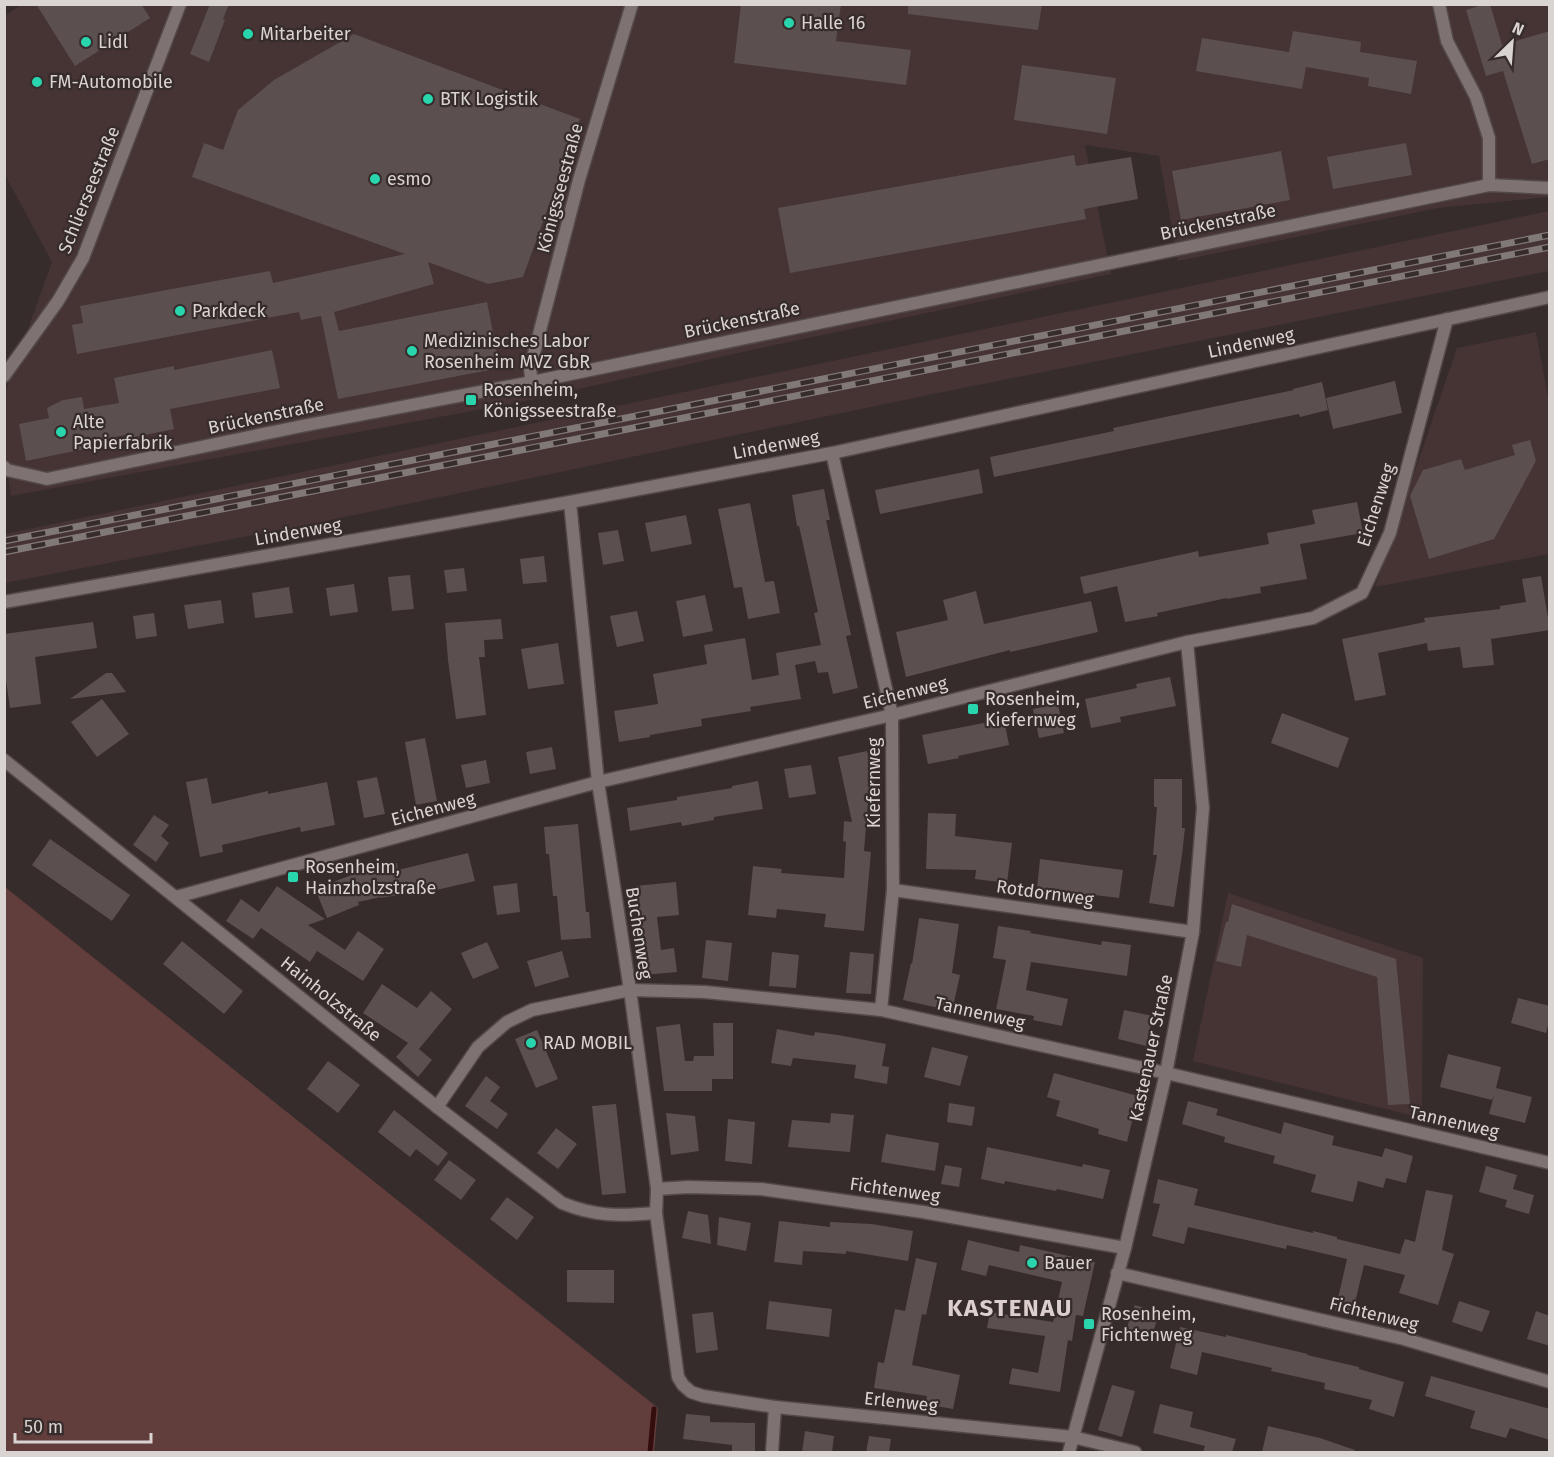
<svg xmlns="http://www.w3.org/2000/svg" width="1554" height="1457" font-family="'Fira Sans',sans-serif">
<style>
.built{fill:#453433}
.green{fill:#613d3c}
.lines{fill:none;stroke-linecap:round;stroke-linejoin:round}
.stream{stroke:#340d0f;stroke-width:5}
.building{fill:#5b4f4f}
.street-casing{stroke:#524948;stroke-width:15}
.street{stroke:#7e7272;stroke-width:12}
.rail-casing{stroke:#817978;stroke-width:7}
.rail{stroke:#362c2b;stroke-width:4.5;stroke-dasharray:14;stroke-linecap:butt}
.poi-dot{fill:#29d5ad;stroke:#362c2b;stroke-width:2}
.labels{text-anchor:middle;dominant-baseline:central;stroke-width:4.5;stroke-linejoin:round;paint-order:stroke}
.poi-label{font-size:18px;fill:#d9d3d2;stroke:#362c2b;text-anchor:start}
.street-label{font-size:18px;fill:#d9d3d2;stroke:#362c2b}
.district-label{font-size:24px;font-weight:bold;letter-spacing:1.5px;fill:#dccfce;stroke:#362c2b}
</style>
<rect width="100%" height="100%" fill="#362c2b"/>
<g class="built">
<path d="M21 5H1549V197L1438 208 1178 261 1159 156 1085 145 1111 274 756 349 521 402 11 496 4 449V395L52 262 5 175V16Z"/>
<path d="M1549 211V271L933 394 321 522 5 583V534Z"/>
<path d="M1536 332 1549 402V554L1375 587 1457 348Z"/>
<path d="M1228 893 1423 958 1422 1118 1193 1061Z"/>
</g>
<path class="green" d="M5 887 658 1408 654 1452H5Z"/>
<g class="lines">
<path class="stream" d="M650 1452 654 1409"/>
</g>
<g class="building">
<path d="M36 4H141L150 18 75 66Z"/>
<path d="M210 4H229L223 19 225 20 209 62 190 54Z"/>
<path d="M741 4H841L836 41 911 50 906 85 734 63Z"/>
<path d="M908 4H1042L1038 30 908 14Z"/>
<path d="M1485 4H1490L1502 45 1550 31V159L1532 164 1503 71 1486 76 1466 10Z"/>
<path d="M1293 31 1361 42 1360 52 1417 61 1411 94 1368 86 1369 78 1306 67 1302 89 1196 71 1202 38 1289 52Z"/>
<path d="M354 34 580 119 523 277 488 284 428 262 434 284 334 312 339 331 487 302 500 368 338 399 321 316 301 320 299 312 77 354 72 325 83 323 80 306 270 271 273 283 405 254 192 177 204 143 223 150 238 110 274 80Z"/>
<path d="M1022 65 1116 78 1107 134 1014 120Z"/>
<path d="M1406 143 1412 175 1333 189 1327 157Z"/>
<path d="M1281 151 1290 200 1181 220 1172 171Z"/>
<path d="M1074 155 1076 166 1131 157 1138 199 1084 209 1086 219 790 273 778 208Z"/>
<path d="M272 350 280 388 170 409 174 429 130 438 129 434 103 440 104 445 26 461 19 424 49 418 47 408 63 400 82 397 84 409 119 403 114 378 174 366V370Z"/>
<path d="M1395 381 1402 413 1333 429 1326 398Z"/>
<path d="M1322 382 1328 410 1300 417 1299 414 994 477 990 457 1114 431 1113 428 1294 390 1293 389Z"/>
<path d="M1530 440 1536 461 1494 539 1429 559 1410 496 1423 470 1461 459 1465 470 1515 455 1512 445Z"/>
<path d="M979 469 983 493 880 514 875 490Z"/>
<path d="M824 489 830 520H826L851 635 846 636 858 688 833 694 828 672 818 673 815 661 795 665 801 699 750 707 751 711 701 719 702 726 650 735V737L619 742 614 711 658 704 653 674 707 664 704 645 745 638 752 680 779 675 776 653 821 645 814 613 818 612 799 526H797L792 495Z"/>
<path d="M1357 502 1363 533 1300 544 1307 579 1260 587 1261 593 1227 599V598L1157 613 1158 616 1125 622 1117 586 1084 594 1080 577 1198 551 1199 557 1269 544 1267 533 1315 524 1312 510Z"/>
<path d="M750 503 765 582 774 581 780 613 748 619 742 587 734 588 718 509Z"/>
<path d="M686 515 692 544 651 552 645 523Z"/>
<path d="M618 530 624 561 603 565 598 533Z"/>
<path d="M544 556 547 582 523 584 520 559Z"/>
<path d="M464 568 467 591 447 593 444 570Z"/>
<path d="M410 575 414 609 392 611 388 577Z"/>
<path d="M1541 576 1550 630 1491 639 1494 665 1463 668 1460 647 1428 651 1427 643 1378 653 1386 695 1355 701 1342 639 1425 622 1424 618 1500 609V606L1526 602 1522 579Z"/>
<path d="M354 584 358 612 330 616 326 588Z"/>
<path d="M289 587 293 613 255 618 252 593Z"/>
<path d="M976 591 984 624 1091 601 1098 632 1010 652V650L906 677 896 632 948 620 943 600Z"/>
<path d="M705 595 713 631 683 637 676 601Z"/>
<path d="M221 600 224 623 188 629 184 605Z"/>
<path d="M637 611 644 641 617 647 610 616Z"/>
<path d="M154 613 157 636 136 639 133 616Z"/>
<path d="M501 619 503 639 484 640 485 657H479L486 715 456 719 448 660 445 623Z"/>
<path d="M93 622 97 648 35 657 41 704 10 708 4 667V634Z"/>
<path d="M558 643 564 684 528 689 521 649Z"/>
<path d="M106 673H112L126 692 70 699Z"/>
<path d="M1170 677 1176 706 1120 717 1121 722 1091 728 1085 699 1137 688 1136 684Z"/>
<path d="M102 699 129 734 97 757 71 722Z"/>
<path d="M1058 704 1064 733 1039 738 1033 709Z"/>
<path d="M1282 713 1349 738 1338 768 1271 743Z"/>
<path d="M1004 719 1009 745 958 756 959 758 928 764 922 735Z"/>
<path d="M425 738 437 801 416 805 405 742Z"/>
<path d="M552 747 556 769 530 774 526 752Z"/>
<path d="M867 751 878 801 868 803 864 851 871 852 864 931 824 927 826 914 777 909 776 918 748 915 753 866 782 869 781 873 844 878 846 842 843 841 844 821 852 822 838 757Z"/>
<path d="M486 760 490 783 466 788 461 765Z"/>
<path d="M811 765 816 794 789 798 784 769Z"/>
<path d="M377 777 385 814 364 818 357 781Z"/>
<path d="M207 778 212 804 268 791V794L327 782 335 825 301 832 300 827 222 845 223 852 200 857 186 782Z"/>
<path d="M1154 779H1182V828H1185L1182 855 1174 907 1149 903 1157 855H1153L1157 807H1154Z"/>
<path d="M758 781 763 809 714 817V820L682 826 681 822 630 831 627 808 677 800V797L732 788V786Z"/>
<path d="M928 813 956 814 955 836 1012 843 1007 883 975 879 976 870 926 869Z"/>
<path d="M154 815 169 825 161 836 169 843 156 862 133 845Z"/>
<path d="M578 824 586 912H589L591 938 561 940 557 896H553L549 854H546L544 827Z"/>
<path d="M50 839 130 895 112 921 32 865Z"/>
<path d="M468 853 475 881 428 892V890L380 898 381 897 358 902 359 905 327 918 315 889 367 869 397 863 398 870Z"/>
<path d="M1040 859 1123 870 1119 898 1037 888Z"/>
<path d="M676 882 679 915 657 917 661 950 674 948 677 972 644 975 635 886Z"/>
<path d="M517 883 520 912 497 915 493 886Z"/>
<path d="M277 886 325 919 308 925 345 950 358 931 384 949 363 981 317 951 310 962 261 928 253 939 226 921 241 899 259 912Z"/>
<path d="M1232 904 1396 959 1410 1104 1388 1105 1377 977 1247 935 1241 967 1216 961 1226 922H1228Z"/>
<path d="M919 918 959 924 952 973 960 975 952 1011 903 1000 911 963 912 964Z"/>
<path d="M998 926 1031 931 1030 933 1101 945 1102 941 1131 945 1127 976 1031 962 1026 990 1068 999 1062 1026 1033 1020 1034 1016 996 1009 1006 960 993 958Z"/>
<path d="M706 940 732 943 728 981 702 978Z"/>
<path d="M182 941 243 991 224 1014 163 964Z"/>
<path d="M487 942 499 968 473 979 461 953Z"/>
<path d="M562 951 569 977 535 987 527 961Z"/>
<path d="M772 952 799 955 796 988 769 986Z"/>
<path d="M850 952 874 954 871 994 846 993Z"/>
<path d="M382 984 417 1008 431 991 452 1009 419 1049 432 1060 418 1077 396 1057 408 1043 363 1013Z"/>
<path d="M1518 998 1550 1006V1018L1546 1033 1511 1023Z"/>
<path d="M1124 1010 1153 1016 1146 1046 1118 1039Z"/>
<path d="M713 1023H733V1079H712V1091H664L656 1027 680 1024 685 1061H693L694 1056H714Z"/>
<path d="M777 1029 814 1036 815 1032 838 1035 886 1044 882 1066 889 1067 887 1084 854 1078 856 1065 793 1058 791 1066 771 1063Z"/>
<path d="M537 1030 558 1079 536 1088 515 1039Z"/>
<path d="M932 1047 968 1056 960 1086 924 1077Z"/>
<path d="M1448 1054 1501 1067 1496 1088 1532 1097 1525 1123 1489 1114 1494 1095 1492 1100 1440 1087Z"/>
<path d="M328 1061 360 1085 338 1113 307 1089Z"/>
<path d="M1054 1073 1138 1096 1127 1142 1098 1134 1099 1129 1056 1116 1060 1101 1047 1097Z"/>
<path d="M486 1076 500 1087 490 1101 508 1114 497 1129 465 1106Z"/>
<path d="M1188 1101 1218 1109 1216 1115 1281 1134 1284 1122 1334 1136 1332 1145 1382 1157 1385 1148 1413 1156 1406 1183 1386 1178 1383 1188 1358 1181 1353 1202 1311 1192 1316 1175 1273 1163 1275 1156 1224 1142 1225 1137 1182 1124Z"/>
<path d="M949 1103 975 1107 972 1126 947 1122Z"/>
<path d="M616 1104 626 1193 602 1195 592 1106Z"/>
<path d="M394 1110 448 1153 438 1166 416 1149 410 1157 378 1132Z"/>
<path d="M666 1113 695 1116 699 1151 671 1155Z"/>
<path d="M831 1113 854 1115 850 1152 788 1147 792 1120 830 1123Z"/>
<path d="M728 1119 755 1122 752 1164 725 1161Z"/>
<path d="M556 1128 577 1144 558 1169 537 1153Z"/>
<path d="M886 1134 939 1143 935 1171 881 1162Z"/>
<path d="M987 1147 1082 1167 1083 1164 1110 1170 1103 1199 1057 1189 1056 1191 1005 1181 1004 1184 981 1179Z"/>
<path d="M449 1160 476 1180 461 1200 434 1180Z"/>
<path d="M945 1165 962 1168 959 1187 941 1184Z"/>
<path d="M1486 1166 1517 1175 1513 1189 1534 1195 1529 1214 1505 1207 1507 1200 1479 1192Z"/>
<path d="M1158 1179 1198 1189 1194 1205 1313 1233V1231L1337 1237V1239L1400 1254 1405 1239 1415 1242 1426 1190 1453 1195 1442 1250 1454 1254 1438 1305 1399 1293 1405 1275 1364 1265 1352 1315 1335 1311 1347 1259 1287 1245 1286 1249 1188 1227 1184 1244 1152 1236 1160 1204 1153 1203Z"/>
<path d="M507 1197 534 1217 517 1240 490 1219Z"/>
<path d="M688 1211 708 1215 711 1244 682 1238Z"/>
<path d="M719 1217 751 1223 746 1251 717 1245Z"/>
<path d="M779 1221 830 1227V1222L872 1224 913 1231 908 1261 846 1251V1254L803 1251 802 1265 774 1262Z"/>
<path d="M968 1240 1019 1252 1020 1245 1095 1262 1083 1316 1076 1315 1072 1341 1068 1340 1060 1392 1009 1384 1012 1368 1038 1373 1045 1336 987 1328 990 1312 1053 1322 1062 1282 989 1265 986 1276 961 1270Z"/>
<path d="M916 1258 937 1263 926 1315 922 1314 912 1365 960 1375 953 1409 925 1404 927 1396 874 1388 878 1362 884 1363 895 1309 905 1311Z"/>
<path d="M567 1270H614V1303L567 1302Z"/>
<path d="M769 1301 832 1309 829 1337 766 1329Z"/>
<path d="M1459 1301 1490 1311 1482 1332 1452 1322Z"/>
<path d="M1135 1305 1159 1313 1151 1339 1126 1330Z"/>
<path d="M1536 1311 1550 1316V1346L1527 1339Z"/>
<path d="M713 1312 718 1350 696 1353 692 1314Z"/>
<path d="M1180 1327 1226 1337V1335L1308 1354 1307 1355 1359 1367V1369L1404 1382 1394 1417 1369 1409 1372 1400 1324 1389 1325 1383 1271 1371 1272 1368 1202 1352 1197 1375 1170 1368Z"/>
<path d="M1431 1376 1550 1409V1440L1510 1428 1506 1438 1470 1428 1475 1411 1425 1396Z"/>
<path d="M1112 1385 1135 1391 1122 1437 1098 1430Z"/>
<path d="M1160 1404 1193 1412 1190 1427 1236 1439 1232 1452H1203L1205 1446 1153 1433Z"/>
<path d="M686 1414 710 1416V1422L755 1423V1452H732V1445L683 1439Z"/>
<path d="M1268 1426 1320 1438 1355 1450 1354 1452H1262Z"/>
<path d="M805 1431 834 1436 832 1452H802Z"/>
<path d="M869 1436 891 1439 889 1452H866Z"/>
</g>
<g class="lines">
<g class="street-casing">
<g id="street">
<path d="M1439 4 1447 41 1476 97 1489 138V185"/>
<path d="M4 376 58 301 83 258 180 4"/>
<path d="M532 382 530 369 579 180 632 4"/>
<path d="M832 453 892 715 893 890 881 1010"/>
<path d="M4 467 7 470 47 479 302 426 532 382 1489 185 1550 188"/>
<path d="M570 502 598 782 630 990 657 1189 656 1213 678 1377 683 1385 691 1392 703 1396 775 1407 1073 1437 1135 1452"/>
<path d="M4 602 570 502 832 453 1550 297"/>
<path d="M4 760 437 1107 562 1203C596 1217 621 1216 656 1213"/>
<path d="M893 890 1193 932"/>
<path d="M176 897 598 782 892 715 1187 642 1313 618 1362 593 1390 533 1447 319"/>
<path d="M437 1107 478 1047 507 1022 532 1010 630 990 705 992 881 1010 1166 1073 1550 1163"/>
<path d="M657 1189 688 1187 761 1189 923 1212 1125 1248"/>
<path d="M1117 1273 1404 1339 1550 1382"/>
<path d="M772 1452 775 1407"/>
<path d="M1069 1452 1125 1248 1166 1073 1193 932 1203 808 1187 642"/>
</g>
</g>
<use href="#street" class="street"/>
<g class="rail-casing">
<g id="rail">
<path d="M4 541 1550 235"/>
<path d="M4 552 1550 247"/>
</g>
</g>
<use href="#rail" class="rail"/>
</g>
<g class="poi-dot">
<circle cx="789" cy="23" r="6"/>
<circle cx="248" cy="34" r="6"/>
<circle cx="86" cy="42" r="6"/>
<circle cx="37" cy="82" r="6"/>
<circle cx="428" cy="99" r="6"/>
<circle cx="375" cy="179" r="6"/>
<circle cx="180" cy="311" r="6"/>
<circle cx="412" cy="351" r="6"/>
<rect x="465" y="394" width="12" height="12" rx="3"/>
<circle cx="61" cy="432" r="6"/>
<rect x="967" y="703" width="12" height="12" rx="3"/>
<rect x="287" y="871" width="12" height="12" rx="3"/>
<circle cx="531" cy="1043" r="6"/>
<circle cx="1032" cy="1263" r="6"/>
<rect x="1083" y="1318" width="12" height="12" rx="3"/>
</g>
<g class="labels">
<g class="poi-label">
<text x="801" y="23">Halle 16</text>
<text x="260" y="34">Mitarbeiter</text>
<text x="98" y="42">Lidl</text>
<text x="49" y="82">FM-Automobile</text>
<text x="440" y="99">BTK Logistik</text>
<text x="387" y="179">esmo</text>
<text x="192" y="311">Parkdeck</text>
<text x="424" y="341">Medizinisches Labor<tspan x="424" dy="21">Rosenheim MVZ GbR</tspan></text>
<text x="483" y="390">Rosenheim,<tspan x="483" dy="21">Königsseestraße</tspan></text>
<text x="73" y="422">Alte<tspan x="73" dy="21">Papierfabrik</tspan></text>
<text x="985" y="699">Rosenheim,<tspan x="985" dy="21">Kiefernweg</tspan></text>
<text x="305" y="867">Rosenheim,<tspan x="305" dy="21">Hainzholzstraße</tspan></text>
<text x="543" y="1043">RAD MOBIL</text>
<text x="1044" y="1263">Bauer</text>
<text x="1101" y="1314">Rosenheim,<tspan x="1101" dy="21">Fichtenweg</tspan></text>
</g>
<g class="street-label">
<text transform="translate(560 188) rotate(-75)">Königsseestraße</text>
<text transform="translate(89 190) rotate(-68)">Schlierseestraße</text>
<text transform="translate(1218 222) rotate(-12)">Brückenstraße</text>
<text transform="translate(742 320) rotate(-12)">Brückenstraße</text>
<text transform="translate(1251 343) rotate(-12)">Lindenweg</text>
<text transform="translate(266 416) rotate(-12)">Brückenstraße</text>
<text transform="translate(776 445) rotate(-11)">Lindenweg</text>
<text transform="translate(1376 505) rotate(-72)">Eichenweg</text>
<text transform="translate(298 532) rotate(-10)">Lindenweg</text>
<text transform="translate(905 693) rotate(-14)">Eichenweg</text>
<text transform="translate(874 783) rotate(-90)">Kiefernweg</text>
<text transform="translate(433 809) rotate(-15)">Eichenweg</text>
<text transform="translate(1045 893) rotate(8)">Rotdornweg</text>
<text transform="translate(639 933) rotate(81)">Buchenweg</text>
<text transform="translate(331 999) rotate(39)">Hainholzstraße</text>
<text transform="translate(980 1013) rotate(13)">Tannenweg</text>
<text transform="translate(1151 1048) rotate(-78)">Kastenauer Straße</text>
<text transform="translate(1454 1122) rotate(13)">Tannenweg</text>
<text transform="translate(895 1190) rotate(8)">Fichtenweg</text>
<text transform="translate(1374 1314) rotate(14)">Fichtenweg</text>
<text transform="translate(901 1402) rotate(6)">Erlenweg</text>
</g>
<g class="district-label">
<text x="1010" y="1308">KASTENAU</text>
</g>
</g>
<rect width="1554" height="1457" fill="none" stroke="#d9d3d2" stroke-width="12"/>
<g transform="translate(1512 42) rotate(25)" stroke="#362c2b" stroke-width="4.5" paint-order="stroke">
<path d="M0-4.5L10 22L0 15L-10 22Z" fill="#d9d3d2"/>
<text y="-9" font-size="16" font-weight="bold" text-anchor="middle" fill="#d9d3d2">N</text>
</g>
<path d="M15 1433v9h136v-9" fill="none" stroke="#d9d3d2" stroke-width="3"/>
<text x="24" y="1433" font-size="18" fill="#d9d3d2" stroke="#362c2b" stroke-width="4.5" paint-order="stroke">50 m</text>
</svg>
